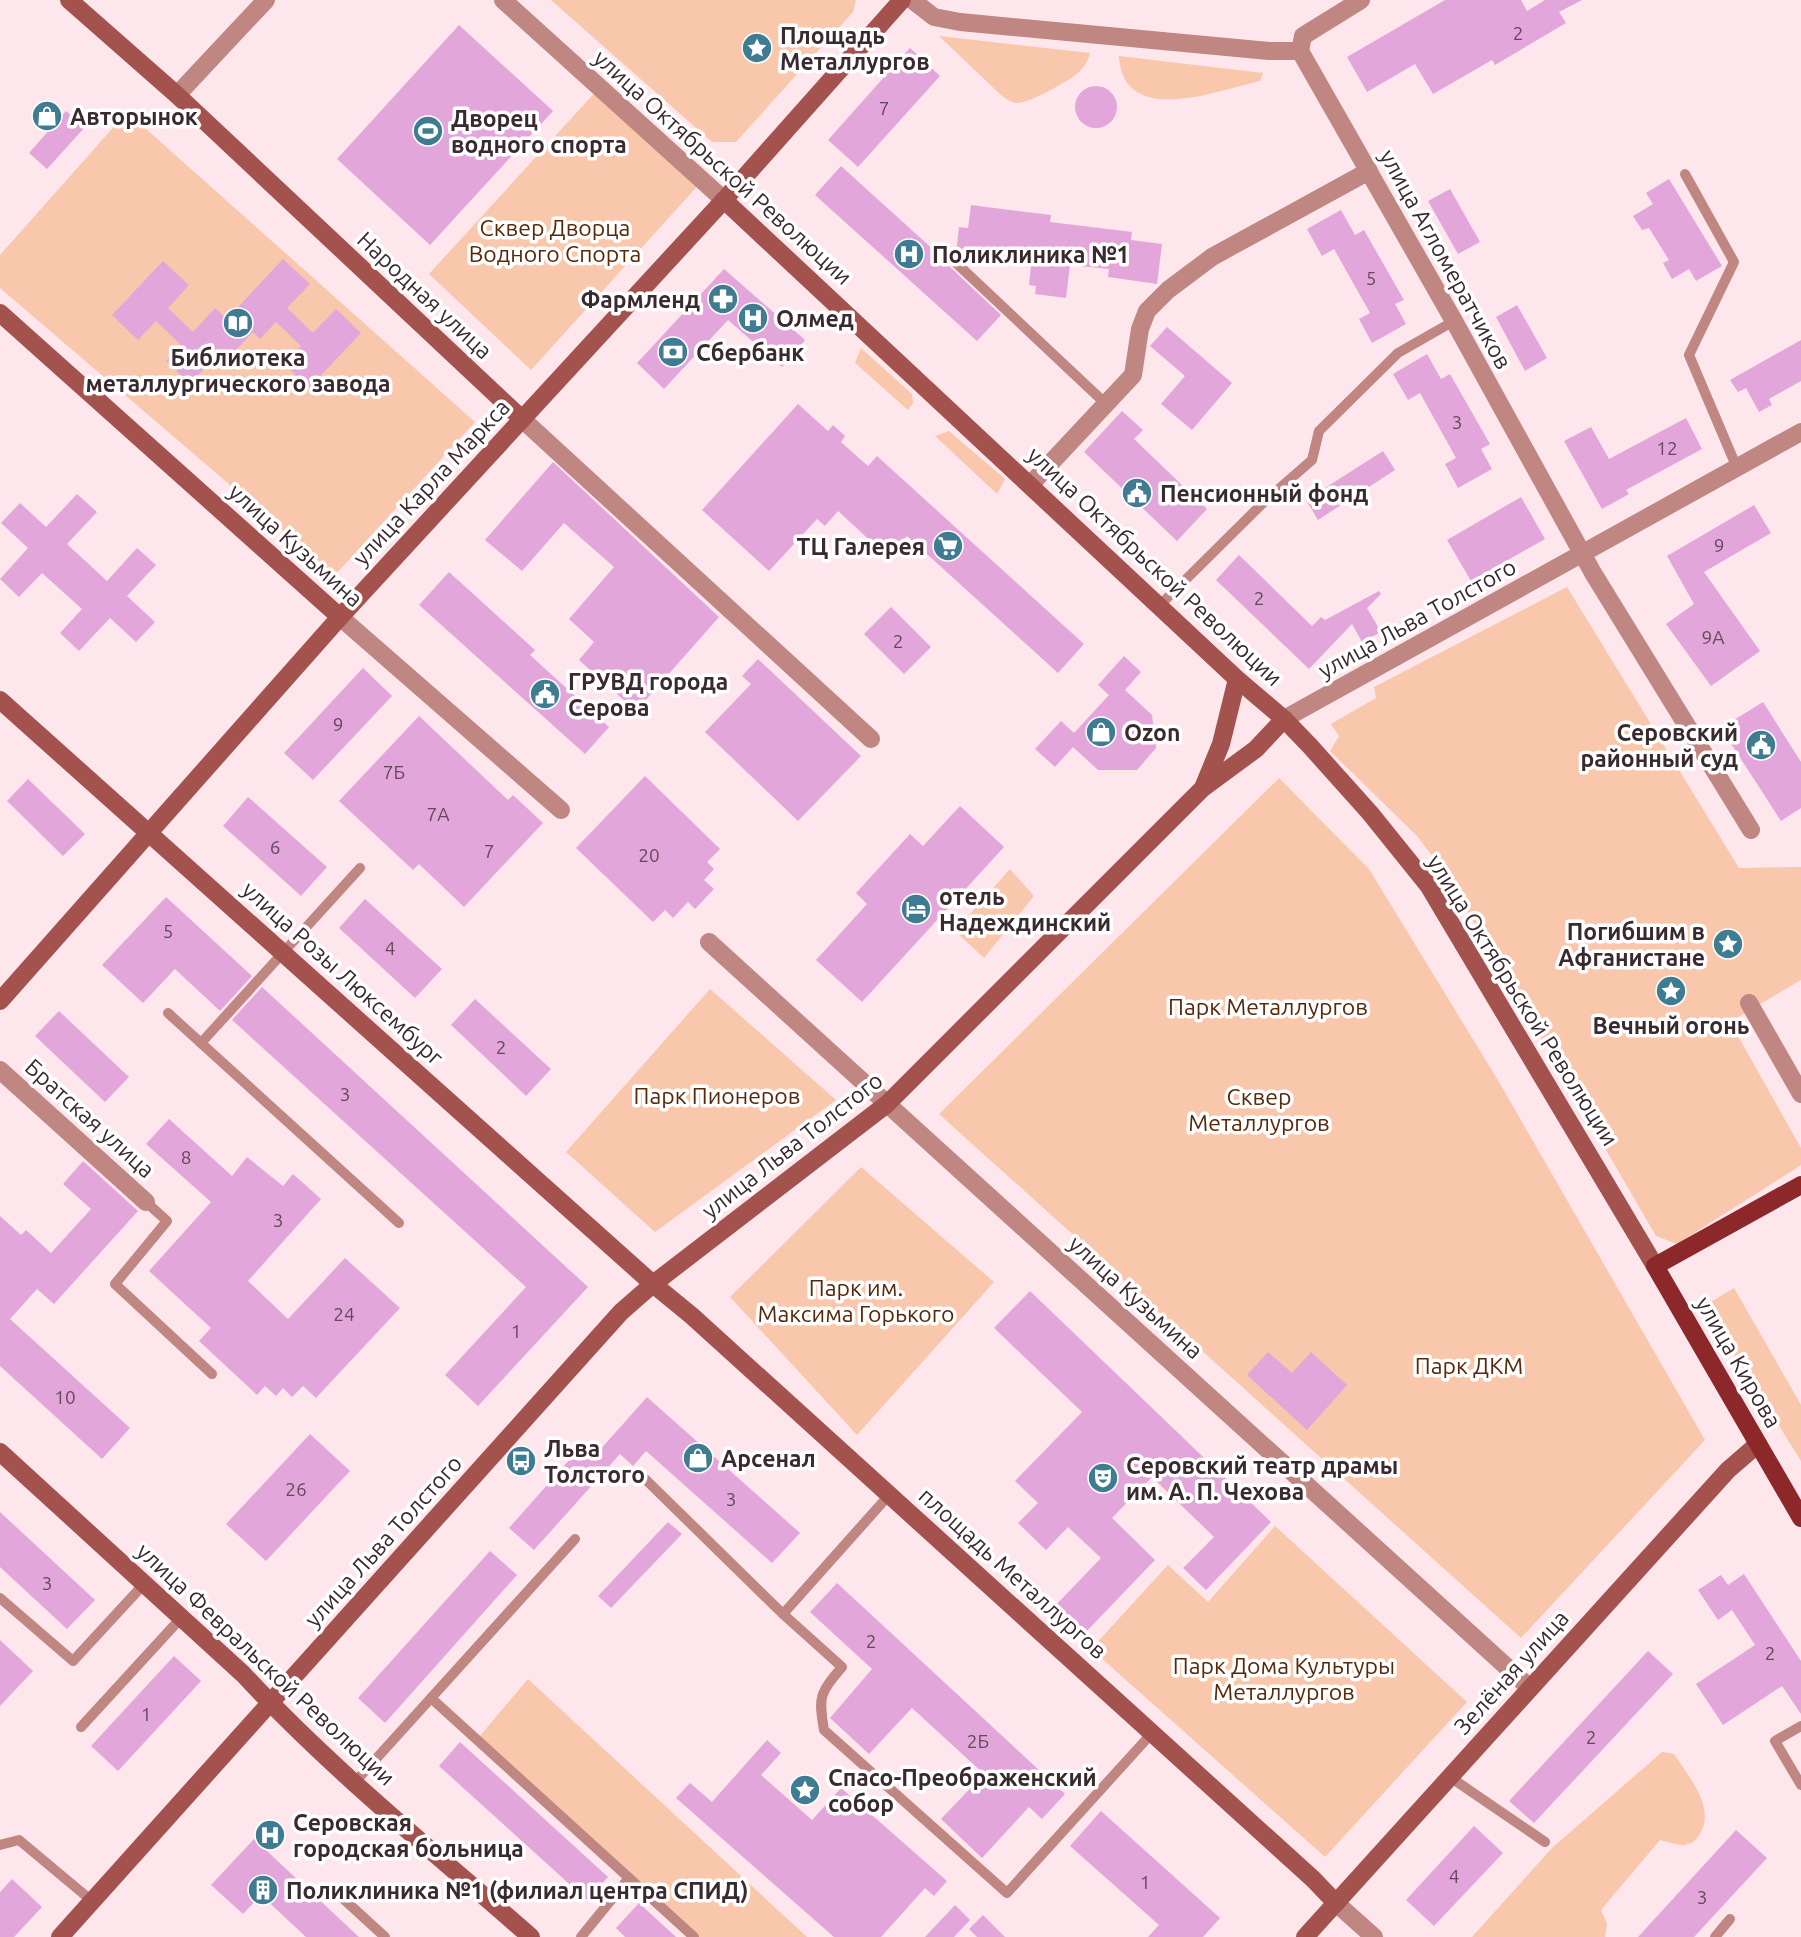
<svg xmlns="http://www.w3.org/2000/svg" width="1801" height="1937" font-family="Ubuntu,sans-serif">
<style>
.green{fill:#f8c7ac}
.building{fill:#e3a6db}
.lines{fill:none;stroke-linecap:round;stroke-linejoin:round}
.lane{stroke:#c08682;stroke-width:10}
.street{stroke:#c08682;stroke-width:18}
.secondary{stroke:#a4524e;stroke-width:18}
.primary{stroke:#8d282a;stroke-width:18}
.labels{text-anchor:middle;dominant-baseline:central;stroke-width:7;stroke-linejoin:round;paint-order:stroke}
.number-label{font-size:19px;fill:#64495a}
.poi-label{font-size:23px;font-weight:bold;fill:#392a2f;stroke:#fff;text-anchor:start}
.street-label{font-size:23px;fill:#392a2f;stroke:#fff}
.park-label{font-size:23px;fill:#56290b;stroke:#fff}
</style>
<rect width="100%" height="100%" fill="#fee6ed"/>
<g class="green">
<path d="M551 0H856L853 12 736 142H712Z"/>
<path d="M939 36 1090 53C1088 61 1084 67 1079 72 1071 80 1028 104 1017 103 1011 103 1007 99 1002 96Z"/>
<path d="M1119 56 1263 73 1260 81C1218 90 1123 129 1119 56Z"/>
<path d="M600 87 703 180 531 370 429 274Z"/>
<path d="M127 112 475 422 335 575 0 288V255Z"/>
<path d="M861 348 912 394 913 403 908 410 855 363Z"/>
<path d="M949 431 1005 479 997 494 935 436Z"/>
<path d="M1567 587 1739 868 1801 867V980L1730 1022 1801 1148V1165L1677 1244 1656 1236 1445 873 1417 836 1330 751 1339 736 1331 724 1376 698 1374 687Z"/>
<path d="M1279 778 1369 869 1499 1082 1705 1440 1521 1638 939 1114Z"/>
<path d="M1010 869 1034 896 984 958 955 931Z"/>
<path d="M710 989 836 1100 655 1232 566 1152Z"/>
<path d="M861 1167 994 1282 857 1435 730 1297Z"/>
<path d="M1734 1288 1801 1405V1461L1704 1306Z"/>
<path d="M1275 1526 1467 1702 1325 1857 1091 1649 1168 1565 1208 1602Z"/>
<path d="M528 1679 807 1937H699L479 1737Z"/>
<path d="M1662 1752 1674 1754C1688 1776 1716 1807 1700 1834 1690 1851 1676 1844 1660 1840L1601 1910 1607 1924 1605 1937H1472L1552 1848Z"/>
</g>
<g class="building">
<path d="M1445 0H1521L1527 11 1545 0H1582L1559 12 1566 23 1495 65 1492 60 1433 94 1415 64 1367 92 1347 57Z"/>
<path d="M459 25 553 111 430 245 337 159Z"/>
<path d="M910 48 940 76 858 167 828 140Z"/>
<circle cx="1096" cy="107" r="21"/>
<path d="M66 111 85 127 47 169 29 153Z"/>
<path d="M841 166 947 262 949 266 1001 315 977 341 815 195Z"/>
<path d="M1669 179 1722 266 1696 281 1689 269 1672 279 1663 263 1669 260 1649 228 1642 230 1633 216 1653 204 1646 193Z"/>
<path d="M1450 189 1480 242 1458 254 1428 201Z"/>
<path d="M971 205 1051 215 1050 222 1132 232 1131 240 1162 244 1157 284 1108 277 1109 269 1070 265 1066 298 1035 294 1036 286 1029 285 1032 256 1002 252 1001 261 956 254 959 227 968 228Z"/>
<path d="M1341 210 1355 235 1364 230 1404 300 1395 304 1406 324 1372 343 1359 319 1370 313 1334 249 1322 256 1307 229Z"/>
<path d="M283 259 310 284 287 308 313 333 336 309 361 333 309 388 284 364 301 346 276 322 260 339 253 332 220 367 213 359 190 384 166 361 181 345 156 321 138 340 112 315 163 261 189 285 168 308 193 332 215 308 227 319Z"/>
<path d="M724 269 805 340 782 367 728 320 664 389 637 363Z"/>
<path d="M1517 305 1547 358 1525 371 1496 317Z"/>
<path d="M1167 327 1232 383 1192 430 1161 404 1185 376 1150 346Z"/>
<path d="M1801 340V381L1769 399 1772 405 1759 412 1746 388 1738 392 1730 380Z"/>
<path d="M1427 354 1441 379 1450 374 1490 444 1481 449 1492 469 1458 488 1445 464 1456 458 1420 393 1408 400 1393 374Z"/>
<path d="M798 404 828 431 833 425 845 436 841 442 868 466 877 456 1084 644 1058 673 907 536 888 557 838 511 825 526 817 519 769 571 702 510Z"/>
<path d="M1122 411 1143 430 1134 439 1207 509 1177 541 1084 452Z"/>
<path d="M1686 418 1702 449 1626 490 1629 494 1602 509 1564 441 1591 427 1609 459Z"/>
<path d="M1383 451 1395 470 1318 520 1306 500Z"/>
<path d="M553 462 719 617 636 711 579 660 594 642 569 619 614 567 564 523 522 571 485 540Z"/>
<path d="M77 494 97 512 67 544 107 581 137 548 156 565 127 596 155 622 136 642 110 618 79 651 60 633 82 609 42 573 19 597 0 579 28 548 1 523 20 503 46 527Z"/>
<path d="M1521 497 1545 539 1471 581 1447 540Z"/>
<path d="M1754 505 1771 533 1704 572 1760 651 1711 686 1666 624 1694 604 1667 556Z"/>
<path d="M1239 555 1312 626 1321 617 1325 620 1379 591 1381 594 1367 608 1381 632 1362 642 1352 624 1309 669 1216 580Z"/>
<path d="M449 572 535 650 530 655 609 727 585 754 419 605Z"/>
<path d="M891 607 931 647 904 674 864 634Z"/>
<path d="M1124 656 1141 672 1125 690 1152 715 1156 748 1137 770H1098L1073 747 1055 767 1035 749 1061 721 1074 733 1109 695 1098 685Z"/>
<path d="M758 659 861 756 798 821 705 732 751 684 742 676Z"/>
<path d="M363 668 392 696 313 780 284 753Z"/>
<path d="M1763 702 1801 762V808L1781 821 1721 728Z"/>
<path d="M419 716 508 800 513 795 543 823 464 907 419 864 413 870 339 801Z"/>
<path d="M645 776 720 849 707 862 714 869 704 880 714 889 695 909 688 902 673 918 665 910 653 922 576 848Z"/>
<path d="M28 779 85 834 63 856 7 801Z"/>
<path d="M248 797 327 867 301 896 223 826Z"/>
<path d="M960 806 1004 847 862 1002 816 960 867 904 856 893 910 834 923 846Z"/>
<path d="M166 897 252 976 220 1011 175 969 143 1003 102 965Z"/>
<path d="M365 899 442 969 415 998 339 928Z"/>
<path d="M262 987 588 1287 478 1406 445 1375 526 1287 232 1020Z"/>
<path d="M475 999 551 1069 526 1096 451 1025Z"/>
<path d="M59 1011 129 1077 105 1102 35 1036Z"/>
<path d="M169 1119 232 1176 247 1157 283 1186 293 1174 321 1199 248 1281 288 1319 345 1258 400 1308 316 1398 303 1386 292 1397 283 1388 276 1396 265 1386 257 1395 199 1341 211 1328 149 1271 211 1202 146 1144Z"/>
<path d="M83 1161 138 1211 54 1304 37 1289 10 1319 130 1428 102 1459 0 1366V1216L21 1235 26 1230 51 1253 91 1209 63 1184Z"/>
<path d="M1030 1291 1271 1522 1206 1590 1183 1568 1214 1537 1152 1477 1112 1518 1155 1560 1083 1635 1054 1607 1101 1558 1068 1527 1046 1550 1018 1523 1038 1503 1015 1481 1082 1412 994 1328Z"/>
<path d="M1268 1352 1292 1373 1311 1352 1347 1385 1307 1430 1247 1375Z"/>
<path d="M647 1397 800 1533 772 1563 646 1451 633 1466 620 1454 534 1550 509 1528 579 1449 591 1460Z"/>
<path d="M310 1434 350 1471 266 1561 226 1524Z"/>
<path d="M0 1512 95 1600 67 1629 0 1567Z"/>
<path d="M668 1522 682 1534 611 1608 598 1596Z"/>
<path d="M490 1551 517 1575 385 1723 358 1698Z"/>
<path d="M1744 1574 1801 1661V1714L1782 1686 1723 1725 1696 1684 1755 1645 1732 1610 1718 1620 1698 1590 1721 1575 1728 1585Z"/>
<path d="M837 1583 1065 1794 1042 1819 1029 1807 982 1858 941 1819 984 1774 912 1708 869 1754 830 1718 872 1669 810 1612Z"/>
<path d="M0 1640 33 1671 0 1706Z"/>
<path d="M1648 1651 1673 1674 1534 1823 1509 1801Z"/>
<path d="M174 1656 201 1681 118 1771 91 1746Z"/>
<path d="M767 1740 781 1753 761 1775 812 1820 841 1788 947 1881 934 1896 925 1888 881 1937H834L676 1798 690 1783 712 1802Z"/>
<path d="M460 1742 608 1877 587 1900 439 1766Z"/>
<path d="M1101 1811 1220 1918 1203 1937H1148L1159 1925 1070 1846Z"/>
<path d="M1474 1826 1503 1853 1434 1926 1406 1900Z"/>
<path d="M1736 1830 1767 1858 1694 1937H1638Z"/>
<path d="M254 1839 359 1937H306L261 1895 243 1914 211 1885Z"/>
<path d="M12 1879 42 1907 14 1937H0V1892Z"/>
<path d="M639 1903 676 1937H625L616 1928Z"/>
<path d="M955 1905 970 1920 954 1937H925Z"/>
<path d="M983 1915 1005 1937H977L969 1929Z"/>
</g>
<g class="lines">
<g class="lane">
<path d="M1685 174 1734 262 1689 355 1737 468"/>
<path d="M954 261 1106 404"/>
<path d="M1160 605 1266 500 1312 460 1319 431 1398 353 1454 321"/>
<path d="M168 1013 399 1223"/>
<path d="M201 1043 360 868"/>
<path d="M146 1202 167 1221 115 1284 212 1374"/>
<path d="M642 1476 783 1614"/>
<path d="M890 1494 783 1614 842 1667C820 1693 818 1696 824 1730L1007 1893 1152 1733"/>
<path d="M0 1598 73 1661 144 1584"/>
<path d="M431 1698 694 1937"/>
<path d="M1801 1726 1775 1741 1801 1785"/>
<path d="M81 1727 181 1618"/>
<path d="M1450 1777 1545 1842"/>
<path d="M355 1782 575 1539"/>
<path d="M0 1845 19 1840 92 1901"/>
<path d="M338 1894 385 1937"/>
<path d="M581 1937 629 1878"/>
<path d="M1715 1937 1730 1919"/>
</g>
<g class="street">
<path d="M503 0 724 200"/>
<path d="M912 0 934 17 960 22 1269 51H1300L1454 321 1593 573 1751 830"/>
<path d="M1300 51 1303 36 1361 0"/>
<path d="M177 95 266 0"/>
<path d="M522 419 871 739"/>
<path d="M1031 484 1133 375 1140 329 1147 311 1168 290 1212 257 1369 171"/>
<path d="M340 617 561 810"/>
<path d="M1284 719 1801 432"/>
<path d="M709 942 1530 1688"/>
<path d="M1749 1003 1801 1094"/>
<path d="M0 1070 146 1202"/>
<path d="M1336 1903 1374 1937"/>
</g>
<g class="secondary">
<path d="M69 0 177 95 522 419"/>
<path d="M724 200 1237 679 1284 719 1310 746 1370 813 1428 885 1655 1266"/>
<path d="M0 313 340 617"/>
<path d="M0 700 653 1284 692 1316 1313 1879 1336 1903"/>
<path d="M1203 788 1221 744 1237 679"/>
<path d="M0 1001 340 617 724 200 902 0"/>
<path d="M0 1452 243 1674C330 1768 434 1852 531 1937"/>
<path d="M60 1937 621 1312 653 1284 887 1104 1203 788 1256 749 1284 719"/>
<path d="M1305 1937 1728 1470 1758 1444"/>
</g>
<path class="primary" d="M1801 1185 1655 1266 1801 1518"/>
</g>
<defs>
<g id="sight-disc" transform="scale(1.575)"><circle r="9.5" fill="#3f7c92" stroke="#fff"/><path d="M0-6L1.8-2.2L6-1.7L2.9 1.2L3.7 5.4L0 3.3L-3.7 5.4L-2.9 1.2L-6-1.7L-1.8-2.2Z" fill="#fff"/></g>
<g id="shop-disc" transform="scale(1.575)"><circle r="9.5" fill="#3f7c92" stroke="#fff"/><path d="M-5-2.5h2.3a2.7 3.5 0 0 1 5.4 0H5L5.5 6h-11ZM-1.5-2.5h3a1.5 2.3 0 0 0-3 0Z" fill="#fff"/></g>
<g id="stadium-disc" transform="scale(1.575)"><circle r="9.5" fill="#3f7c92" stroke="#fff"/><path d="M0-5a6.5 5 0 1 0 0 10a6.5 5 0 1 0 0-10ZM-3.5-1.8h7v3.6h-7Z" fill="#fff"/></g>
<g id="hospital-disc" transform="scale(1.575)"><circle r="9.5" fill="#3f7c92" stroke="#fff"/><path d="M-5-5h3v3.5h4V-5h3V5h-3V1.5h-4V5h-3Z" fill="#fff"/></g>
<g id="pharmacy-disc" transform="scale(1.575)"><circle r="9.5" fill="#3f7c92" stroke="#fff"/><path d="M-2-6h4v4h4v4h-4v4h-4v-4h-4v-4h4Z" fill="#fff"/></g>
<g id="library-disc" transform="scale(1.575)"><circle r="9.5" fill="#3f7c92" stroke="#fff"/><path d="M-6-4Q-3-5.5-.7-3.5V5Q-3 3-6 4ZM6-4Q3-5.5 .7-3.5V5Q3 3 6 4Z" fill="#fff"/></g>
<g id="bank-disc" transform="scale(1.575)"><circle r="9.5" fill="#3f7c92" stroke="#fff"/><path d="M-6-4H6V4H-6ZM0-2.3a2.3 2.3 0 1 0 0 4.6a2.3 2.3 0 1 0 0-4.6Z" fill="#fff"/></g>
<g id="civic-disc" transform="scale(1.575)"><circle r="9.5" fill="#3f7c92" stroke="#fff"/><path d="M-.6-6.5H3V-4.5H.6V-3L4-1V1h2V6H-6V1h2V-1L-.6-3ZM-1.2 2.5V6h2.4V2.5Z" fill="#fff"/></g>
<g id="supermarket-disc" transform="scale(1.575)"><circle r="9.5" fill="#3f7c92" stroke="#fff"/><path d="M-6-5.5h2.5l.6 2H6L4.5 2H-2.5L-4.4-4H-6ZM-1.5 3.2a1.3 1.3 0 1 0 .1 0ZM3 3.2a1.3 1.3 0 1 0 .1 0Z" fill="#fff"/></g>
<g id="hotel-disc" transform="scale(1.575)"><circle r="9.5" fill="#3f7c92" stroke="#fff"/><path d="M-6-4.5h1.5V1H6V5H4.5V3h-9V5H-6ZM-4 0a1.8 1.8 0 1 1 3.6 0ZM.5 0V-2.5h3Q6-2.5 6 0Z" fill="#fff"/></g>
<g id="bus-disc" transform="scale(1.575)"><circle r="9.5" fill="#3f7c92" stroke="#fff"/><path d="M-5-6H5V4H4V6H2V4H-2V6H-4V4H-5ZM-3.5-4V0h7V-4ZM-3.5 1.2v1.5H-2V1.2ZM2 1.2v1.5H3.5V1.2Z" fill="#fff"/></g>
<g id="theatre-disc" transform="scale(1.575)"><circle r="9.5" fill="#3f7c92" stroke="#fff"/><path d="M-5-5.5Q0-4 5-5.5V0Q5 5 0 6Q-5 5-5 0ZM-3.3-2.5H-1v1.5H-3.3ZM1-2.5H3.3v1.5H1ZM-2.8 1Q0 5.5 2.8 1Z" fill="#fff"/></g>
<g id="building-disc" transform="scale(1.575)"><circle r="9.5" fill="#3f7c92" stroke="#fff"/><path d="M-4-6H4V6H1V3H-1V6H-4ZM-2.5-4.3h1.7v1.8h-1.7ZM.8-4.3h1.7v1.8H.8ZM-2.5-1h1.7V.8h-1.7ZM.8-1h1.7V.8H.8Z" fill="#fff"/></g>
</defs>
<g fill-rule="evenodd">
<use href="#sight-disc" x="757" y="48"/>
<use href="#shop-disc" x="47" y="116"/>
<use href="#stadium-disc" x="428" y="131"/>
<use href="#hospital-disc" x="909" y="254"/>
<use href="#pharmacy-disc" x="723" y="299"/>
<use href="#hospital-disc" x="753" y="318"/>
<use href="#library-disc" x="238" y="323"/>
<use href="#bank-disc" x="673" y="352"/>
<use href="#civic-disc" x="1137" y="493"/>
<use href="#supermarket-disc" x="948" y="546"/>
<use href="#civic-disc" x="545" y="694"/>
<use href="#shop-disc" x="1101" y="732"/>
<use href="#civic-disc" x="1761" y="745"/>
<use href="#hotel-disc" x="916" y="909"/>
<use href="#sight-disc" x="1728" y="944"/>
<use href="#sight-disc" x="1671" y="991"/>
<use href="#shop-disc" x="698" y="1458"/>
<use href="#bus-disc" x="521" y="1461"/>
<use href="#theatre-disc" x="1103" y="1478"/>
<use href="#sight-disc" x="805" y="1790"/>
<use href="#hospital-disc" x="270" y="1835"/>
<use href="#building-disc" x="263" y="1890"/>
</g>
<g class="labels">
<g class="number-label">
<text x="1518" y="33">2</text>
<text x="884" y="108">7</text>
<text x="1371" y="278">5</text>
<text x="1457" y="422">3</text>
<text x="1667" y="448">12</text>
<text x="1719" y="545">9</text>
<text x="1259" y="598">2</text>
<text x="1713" y="637">9А</text>
<text x="898" y="641">2</text>
<text x="338" y="724">9</text>
<text x="394" y="772">7Б</text>
<text x="438" y="814">7А</text>
<text x="275" y="847">6</text>
<text x="489" y="851">7</text>
<text x="649" y="855">20</text>
<text x="168" y="931">5</text>
<text x="390" y="948">4</text>
<text x="501" y="1047">2</text>
<text x="345" y="1094">3</text>
<text x="186" y="1157">8</text>
<text x="278" y="1220">3</text>
<text x="344" y="1314">24</text>
<text x="516" y="1331">1</text>
<text x="65" y="1397">10</text>
<text x="296" y="1489">26</text>
<text x="731" y="1499">3</text>
<text x="47" y="1583">3</text>
<text x="871" y="1641">2</text>
<text x="1770" y="1653">2</text>
<text x="146" y="1714">1</text>
<text x="1591" y="1737">2</text>
<text x="978" y="1741">2Б</text>
<text x="1454" y="1876">4</text>
<text x="1145" y="1882">1</text>
<text x="1702" y="1897">3</text>
</g>
<g class="poi-label">
<text x="780" y="35">Площадь<tspan x="780" dy="26">Металлургов</tspan></text>
<text x="70" y="116">Авторынок</text>
<text x="451" y="118">Дворец<tspan x="451" dy="26">водного спорта</tspan></text>
<text x="932" y="254">Поликлиника №1</text>
<text x="700" y="299" text-anchor="end">Фармленд</text>
<text x="776" y="318">Олмед</text>
<text x="696" y="352">Сбербанк</text>
<text x="238" y="357" text-anchor="middle">Библиотека<tspan x="238" dy="26">металлургического завода</tspan></text>
<text x="1160" y="493">Пенсионный фонд</text>
<text x="925" y="546" text-anchor="end">ТЦ Галерея</text>
<text x="568" y="681">ГРУВД города<tspan x="568" dy="26">Серова</tspan></text>
<text x="1124" y="732">Ozon</text>
<text x="1738" y="732" text-anchor="end">Серовский<tspan x="1738" dy="26">районный суд</tspan></text>
<text x="939" y="896">отель<tspan x="939" dy="26">Надеждинский</tspan></text>
<text x="1705" y="931" text-anchor="end">Погибшим в<tspan x="1705" dy="26">Афганистане</tspan></text>
<text x="1671" y="1025" text-anchor="middle">Вечный огонь</text>
<text x="544" y="1448">Льва<tspan x="544" dy="26">Толстого</tspan></text>
<text x="721" y="1458">Арсенал</text>
<text x="1126" y="1465">Серовский театр драмы<tspan x="1126" dy="26">им. А. П. Чехова</tspan></text>
<text x="828" y="1777">Спасо-Преображенский<tspan x="828" dy="26">собор</tspan></text>
<text x="293" y="1822">Серовская<tspan x="293" dy="26">городская больница</tspan></text>
<text x="286" y="1890">Поликлиника №1 (филиал центра СПИД)</text>
</g>
<g class="street-label">
<text transform="translate(723 167) rotate(42)">улица Октябрьской Революции</text>
<text transform="translate(1446 259) rotate(61)">улица Агломератчиков</text>
<text transform="translate(425 295) rotate(43)">Народная улица</text>
<text transform="translate(431 482) rotate(-47)">улица Карла Маркса</text>
<text transform="translate(296 545) rotate(42)">улица Кузьмина</text>
<text transform="translate(1155 566) rotate(43)">улица Октябрьской Революции</text>
<text transform="translate(1417 618) rotate(-29)">улица Льва Толстого</text>
<text transform="translate(343 973) rotate(42)">улица Розы Люксембург</text>
<text transform="translate(1523 1000) rotate(58)">улица Октябрьской Революции</text>
<text transform="translate(90 1118) rotate(42)">Братская улица</text>
<text transform="translate(792 1145) rotate(-38)">улица Льва Толстого</text>
<text transform="translate(1136 1297) rotate(42)">улица Кузьмина</text>
<text transform="translate(1739 1362) rotate(60)">улица Кирова</text>
<text transform="translate(383 1541) rotate(-48)">улица Льва Толстого</text>
<text transform="translate(1013 1573) rotate(42)">площадь Металлургов</text>
<text transform="translate(266 1664) rotate(43)">улица Февральской Революции</text>
<text transform="translate(1511 1672) rotate(-48)">Зелёная улица</text>
</g>
<g class="park-label">
<text x="555" y="227">Сквер Дворца<tspan x="555" dy="26">Водного Спорта</tspan></text>
<text x="1268" y="1006">Парк Металлургов</text>
<text x="717" y="1095">Парк Пионеров</text>
<text x="1259" y="1096">Сквер<tspan x="1259" dy="26">Металлургов</tspan></text>
<text x="856" y="1287">Парк им.<tspan x="856" dy="26">Максима Горького</tspan></text>
<text x="1469" y="1365">Парк ДКМ</text>
<text x="1284" y="1665">Парк Дома Культуры<tspan x="1284" dy="26">Металлургов</tspan></text>
</g>
</g>
</svg>
